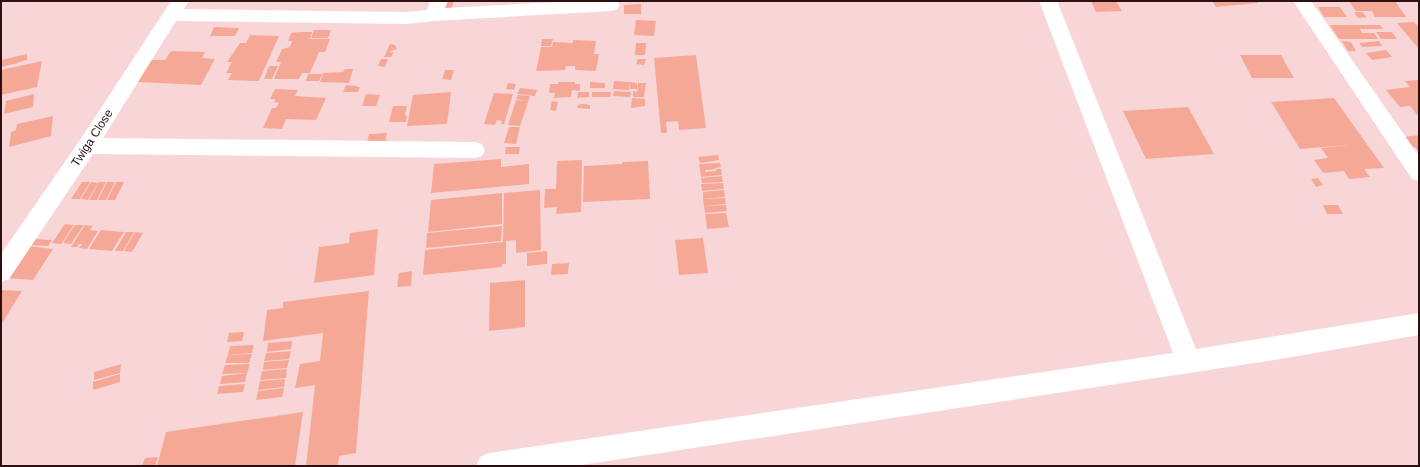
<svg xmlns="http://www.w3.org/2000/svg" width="1420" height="467" font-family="Helvetica,sans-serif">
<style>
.building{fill:#f6a897}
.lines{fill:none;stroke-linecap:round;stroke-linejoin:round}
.minor{fill:#fff;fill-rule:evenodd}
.labels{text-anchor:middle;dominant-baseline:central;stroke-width:3;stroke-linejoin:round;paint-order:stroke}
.street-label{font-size:12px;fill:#2c0f13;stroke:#fff}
</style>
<rect width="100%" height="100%" fill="#f8d6d8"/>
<g class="building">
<path d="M440 1H454L450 13 437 9Z"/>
<path d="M1091 1H1116L1122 11 1096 12Z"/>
<path d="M1212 1H1257L1258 3 1216 7Z"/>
<path d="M1349 1H1395L1406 17H1375L1372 11H1356Z"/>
<path d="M641 4V14H624V5Z"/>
<path d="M1318 7H1340L1347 17H1324Z"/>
<path d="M1354 12H1362L1367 17 1358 18Z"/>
<path d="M636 20 656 21 654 36 634 35Z"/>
<path d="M1414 22 1419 27V49L1397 23Z"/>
<path d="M1330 25H1380L1383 29H1360L1362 33H1374L1378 39H1339Z"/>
<path d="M214 27 239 28 235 36H210Z"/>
<path d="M314 30H331L328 38H311Z"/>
<path d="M300 32H312L310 39H330L325 52H319L310 73H302L299 79H274L281 62H276L282 49 290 47 292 41H288L291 33Z"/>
<path d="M1376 32H1392L1397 39H1381Z"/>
<path d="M250 35 279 36 259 81 228 80 232 73H226L232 62H227L240 43H246Z"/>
<path d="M542 39H553L551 46H541Z"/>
<path d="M573 40 596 41 594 54H599L596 71 575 70V66H566L565 70 536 71 541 47H552L553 42 573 43Z"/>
<path d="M1342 41 1351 42 1356 51H1348Z"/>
<path d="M1379 41 1382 46 1362 47 1359 43Z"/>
<path d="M636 43H646L645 55H635Z"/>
<path d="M390 44 395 45 397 49 391 51 390 53 394 52 391 57H384Z"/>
<path d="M1386 50 1392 57 1372 60 1366 53Z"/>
<path d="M171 51 205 52 202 58 215 59 201 85 137 82 150 60H165Z"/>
<path d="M27 54V60L19 62 18 63 1 67V60Z"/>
<path d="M696 55 706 128 679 130 678 121 666 122 667 133H661L654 58Z"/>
<path d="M1240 55H1281L1294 78H1252Z"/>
<path d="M381 59H388L385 67 378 66Z"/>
<path d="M638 59H646L644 65 636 64Z"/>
<path d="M42 61 37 87 1 95V70Z"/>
<path d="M269 66H278L272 79H264Z"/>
<path d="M345 69H353L349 83 320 82 323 73 343 72Z"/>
<path d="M445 70H454L451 80 442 79Z"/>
<path d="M308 74H322L319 81H306Z"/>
<path d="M1419 80V117L1410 106 1400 107 1386 90 1410 87 1405 81Z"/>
<path d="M614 81 630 82 629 90 613 89Z"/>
<path d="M558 82H575V84H580V91L572 90 571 97 554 98 555 93H549L550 84H558Z"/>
<path d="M590 82 605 83V88H590Z"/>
<path d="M630 82 637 83V89H630Z"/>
<path d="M508 83 516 84 514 90 506 89Z"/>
<path d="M638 83H646L644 97H633V91L637 92Z"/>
<path d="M346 85 357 86V87H360L358 92H343Z"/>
<path d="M520 88 537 90 535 96 517 94Z"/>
<path d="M275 89 298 90 295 96 326 98 316 120 286 119 282 129 263 128 272 108H276L279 103 274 102 276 99H270Z"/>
<path d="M614 91 631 92 630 97 613 96Z"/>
<path d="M451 92 447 124 407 126 413 95Z"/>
<path d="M578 92H589V97L577 98Z"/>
<path d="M592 92H611L610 97H592Z"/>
<path d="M494 93 513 94 504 124H501L502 121 497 120 495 125 484 124Z"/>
<path d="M34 94 33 107 4 114 6 101Z"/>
<path d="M366 94 380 95 376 106H362Z"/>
<path d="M518 95 530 96 520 126 508 125 516 100 526 101 516 99Z"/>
<path d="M632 98 645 99V106L631 108Z"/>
<path d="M1334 98 1384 168 1364 169 1370 177 1349 179 1344 171 1323 173 1314 160 1328 158 1321 148 1348 145 1300 149 1271 102Z"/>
<path d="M552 101 558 102 556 111 550 110Z"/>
<path d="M581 104H587V105H590V109L577 108 578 105Z"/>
<path d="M393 106H407L405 115 407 116 406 122H389Z"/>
<path d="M1188 107 1214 154 1146 159 1123 111Z"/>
<path d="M53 116 51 136 9 147 11 132 16 130 17 124Z"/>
<path d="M509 127H520L516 144 504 143Z"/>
<path d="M387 133 384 147 366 148 369 134Z"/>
<path d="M1419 135V152L1415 147 1408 148 1399 138Z"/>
<path d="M506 147H520L519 154H505Z"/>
<path d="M718 155 719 160 700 163 698 157Z"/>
<path d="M501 159V167L529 164V184L431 193 434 164Z"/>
<path d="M582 160 581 212 556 214 557 207 544 208 545 189H556L557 161Z"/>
<path d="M648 161 650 199 583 202 584 166 622 164V162Z"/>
<path d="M720 163 721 167 715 168 716 169 705 170V172L716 171V169H721L722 175 701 177 699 164Z"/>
<path d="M722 176 723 182 702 183 701 178Z"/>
<path d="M1318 178 1323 185 1316 187 1311 179Z"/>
<path d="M82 182H90L80 199H71Z"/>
<path d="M91 182 98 183 88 200 81 199Z"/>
<path d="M99 182H106L97 200H89Z"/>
<path d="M107 182H115L106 200H98Z"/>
<path d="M116 182H124L115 200H107Z"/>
<path d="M723 183 724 189 702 191 701 184Z"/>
<path d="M540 190 541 250 516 253V240L506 241V264H502V267L423 275 425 250 503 242 504 193Z"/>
<path d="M724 190 725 197 703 199V192Z"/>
<path d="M502 193V224L428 232 431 200Z"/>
<path d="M725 198 726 204 704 206 703 199Z"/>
<path d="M726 205 727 211 705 213 704 206Z"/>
<path d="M1323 205H1338L1343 214H1327Z"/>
<path d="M726 213 729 227 707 229 705 214Z"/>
<path d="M65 224 74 225 61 244 52 243Z"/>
<path d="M75 225H84L71 244 63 243Z"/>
<path d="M85 225 93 226 90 230 98 231 87 249 79 248 82 244H79L77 247H71Z"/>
<path d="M502 226 501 241 426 248 427 233Z"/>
<path d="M378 229 374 275 314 283 319 247 349 243 350 233Z"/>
<path d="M101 230 124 232 112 251 89 249Z"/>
<path d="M126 232H134L123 251H115Z"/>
<path d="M135 232 143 233 132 252 124 251Z"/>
<path d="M703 238 708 273 679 275 675 240Z"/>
<path d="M34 239 52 240 48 246 29 245Z"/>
<path d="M27 246 53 249 33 280 6 278Z"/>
<path d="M547 251V264L527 266V253Z"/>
<path d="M569 263 568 274 551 275 552 264Z"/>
<path d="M412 271 411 286 397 287 399 273Z"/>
<path d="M525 280V327L489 331 490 283Z"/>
<path d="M1 290 22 291 1 325Z"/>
<path d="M369 291 356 453 339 456 338 466H306L315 385 295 388 300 364 320 361 323 333 263 341 267 310 283 308V302Z"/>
<path d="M244 332 242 341 227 342 229 333Z"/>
<path d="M292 341 291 349 267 352 268 343Z"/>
<path d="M254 345 252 353 228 355 230 346Z"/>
<path d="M291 351 289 359 264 361 266 353Z"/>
<path d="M252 354 249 363H225L228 355Z"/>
<path d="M289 360 287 368 263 370 264 362Z"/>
<path d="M121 364 120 373 94 380V372Z"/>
<path d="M250 364 247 373 222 374 225 365Z"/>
<path d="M287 369 286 378 260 380 262 371Z"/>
<path d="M247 373 245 382 220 384 222 376Z"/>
<path d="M120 374V382L93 390V382Z"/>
<path d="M285 379 284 387 258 390 260 381Z"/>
<path d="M245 384 243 392 217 394 219 386Z"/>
<path d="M284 388 282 397 256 400 258 391Z"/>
<path d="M303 412 295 466H157L166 432Z"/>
<path d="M158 457 155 466H142L145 458Z"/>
</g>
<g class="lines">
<g class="minor">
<path d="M171 1H189L184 9 407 12 427 10 430 1H448L445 8 574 1H617L620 5 617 9 611 11 434 21 407 24 176 21 103 138 475 142 482 144 485 150 482 156 475 158 93 154 9 279 1 282V254L80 140Z"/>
<path d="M1039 1H1057L1196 349 1419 313V335L1268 361 575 466H476L480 457 489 453 1173 353Z"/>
<path d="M1293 1H1311L1419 156V181L1412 179Z"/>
</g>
</g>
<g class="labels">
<g class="street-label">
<text transform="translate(92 138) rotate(-57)">Twiga Close</text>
</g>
</g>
<rect width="1420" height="467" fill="none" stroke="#2c0f13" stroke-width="4"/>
</svg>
